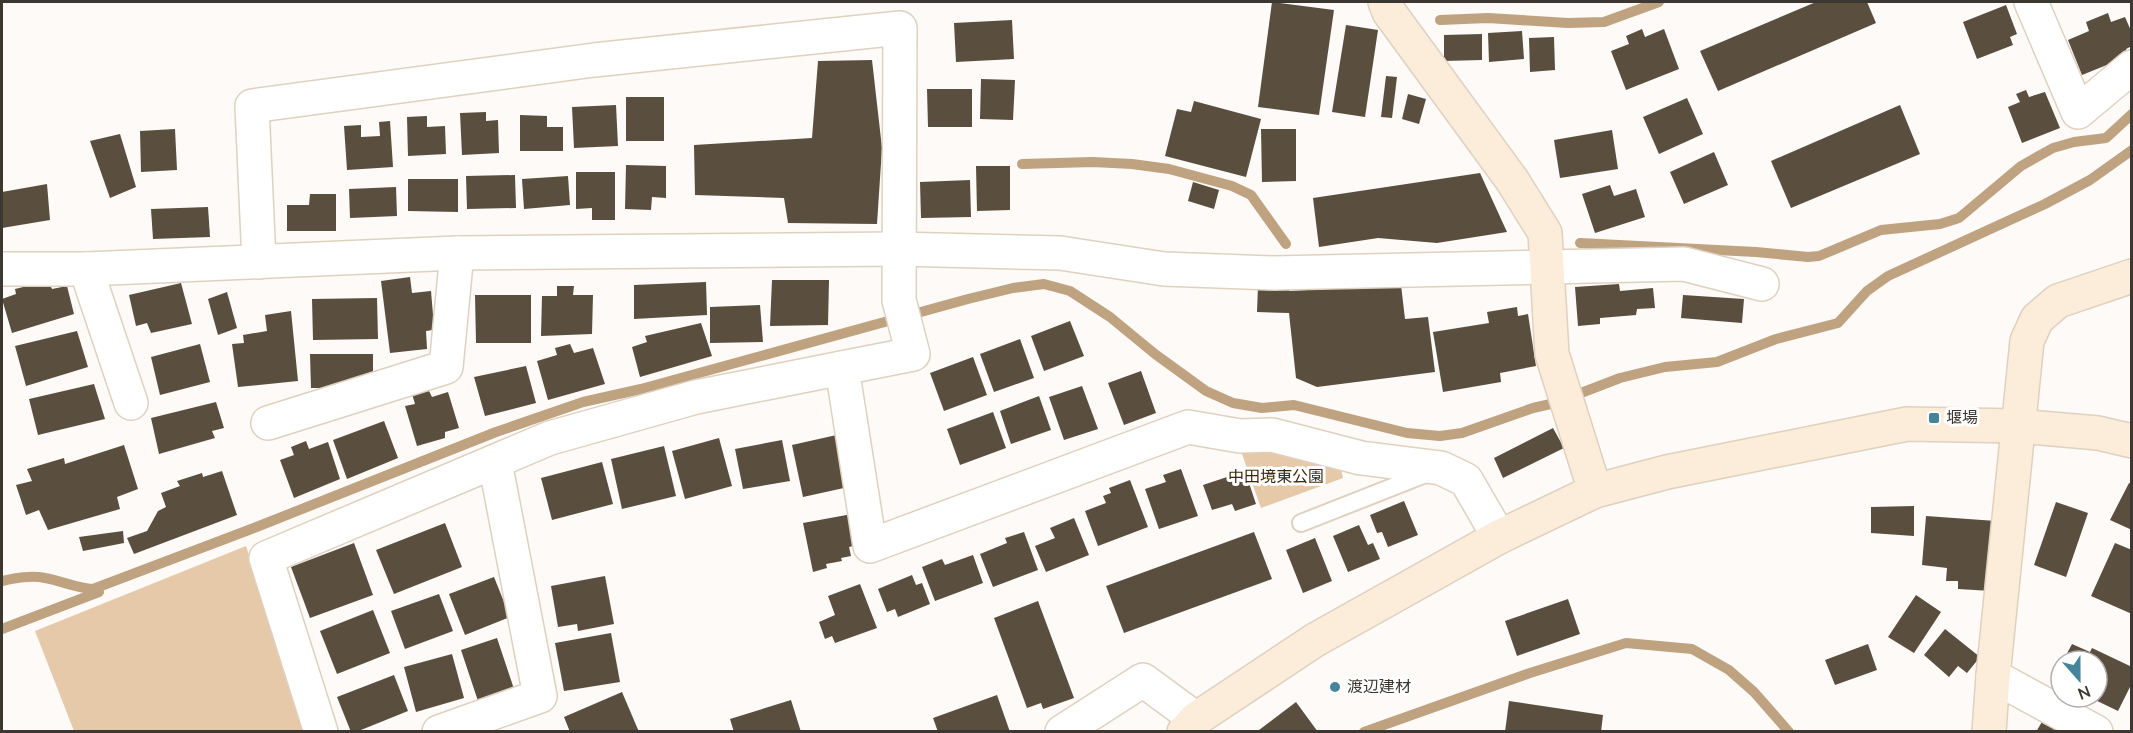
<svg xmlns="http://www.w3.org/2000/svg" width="2133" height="733" font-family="'Nunito Sans','Noto Sans JP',sans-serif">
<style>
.green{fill:#e5c9a8}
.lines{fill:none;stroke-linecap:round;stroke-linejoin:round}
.stream{stroke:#bfa280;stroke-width:10}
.building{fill:#5a4e3f}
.lane-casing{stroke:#dfd1bf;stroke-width:20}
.street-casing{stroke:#dfd1bf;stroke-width:36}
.secondary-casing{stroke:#dfd1bf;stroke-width:36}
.lane{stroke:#fff;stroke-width:16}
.street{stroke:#fff;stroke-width:33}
.secondary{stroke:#fcedda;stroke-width:33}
.poi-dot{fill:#458499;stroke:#fff;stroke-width:2}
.labels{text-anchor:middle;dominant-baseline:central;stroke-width:6;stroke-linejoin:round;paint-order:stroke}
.poi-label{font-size:16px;fill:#3d3731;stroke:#fff;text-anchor:start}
.park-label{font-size:16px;fill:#3c280a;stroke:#fff}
</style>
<rect width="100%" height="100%" fill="#fdfaf7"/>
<g class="green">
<path d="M1241 451 1286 452 1340 464 1343 478 1261 508Z"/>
<path d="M246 546 306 731H74L35 631Z"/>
</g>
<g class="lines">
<g class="stream">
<path d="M1440 20 1488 18 1568 23 1604 22 1659 2"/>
<path d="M1022 164 1093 162 1132 164 1169 169 1232 186 1251 195 1286 244"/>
<path d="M1580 243 1756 252 1808 257 1819 256 1881 230 1940 224 1959 218 2021 166 2053 148 2074 142 2106 138 2132 114"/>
<path d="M2 581C16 578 31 575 45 578 62 581 76 588 93 589L254 528 496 432 583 402 641 389 968 299 1013 288 1044 284 1070 291 1110 317 1155 354 1206 391 1233 403 1262 408 1294 405 1407 433 1440 436 1462 433 1533 408 1555 403 1620 378 1665 367 1717 362 1776 339 1838 323 1867 291 1888 276 2045 204 2090 180 2132 150"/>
<path d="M2 629 99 592"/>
<path d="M1364 732 1530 673 1626 643 1692 649 1729 670 1754 692 1789 732"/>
</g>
</g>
<g class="building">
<path d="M1272 2 1334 10 1319 115 1258 107Z"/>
<path d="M1816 2H1867L1876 23 1718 91 1700 51Z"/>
<path d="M2006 5 2017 34 2010 37 2013 45 1977 59 1963 22Z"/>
<path d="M2108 13 2111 22 2125 17 2132 33V46L2126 49 2129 56 2082 75 2068 40 2089 31 2086 22Z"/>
<path d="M1012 20 1014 59 956 62 954 23Z"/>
<path d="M1346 25 1378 30 1365 117 1332 112Z"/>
<path d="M1642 29 1645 37 1664 29 1679 69 1626 90 1611 51 1629 44 1626 36Z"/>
<path d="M1522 31 1524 59 1489 62 1488 33Z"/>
<path d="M1482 34V60L1444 61V35Z"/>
<path d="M1554 37 1555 70 1530 72 1529 38Z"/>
<path d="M872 60 882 148 877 224 788 223 784 198 695 195 694 145 812 138 818 61Z"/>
<path d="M1386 76 1397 77 1392 118 1381 117Z"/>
<path d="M981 79 1015 80 1013 120 980 119Z"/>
<path d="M927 89H972V127H928Z"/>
<path d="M2026 90 2029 97 2045 92 2060 128 2022 143 2008 107 2020 102 2016 94Z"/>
<path d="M1408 94 1426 99 1419 124 1402 119Z"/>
<rect x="626" y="97" width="38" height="44"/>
<path d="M1687 98 1703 134 1659 154 1643 117Z"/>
<path d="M1194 101 1261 119 1246 177 1165 156 1177 109 1191 112Z"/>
<path d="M616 105 618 146 574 148 572 107Z"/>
<path d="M1900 105 1920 154 1791 208 1771 161Z"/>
<path d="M486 112V121L498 120 499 153 462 155 460 113Z"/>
<path d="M520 115 547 116V127H563V151H520Z"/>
<path d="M427 116V127L445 126 446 154 408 156 407 117Z"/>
<path d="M390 121 393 167 347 170 344 126 361 125V137L380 136 379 122Z"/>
<path d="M175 129 177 170 141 172 140 131Z"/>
<path d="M1261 129H1296V181L1262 182Z"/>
<path d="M1612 130 1618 169 1560 178 1554 140Z"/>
<path d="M120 134 136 187 110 198 90 141Z"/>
<path d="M1714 152 1728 185 1684 204 1670 172Z"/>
<path d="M626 165 666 166V198L652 197 651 210 625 209Z"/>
<path d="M976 166H1010V210L977 211Z"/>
<path d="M576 172H615V220H592V208L576 209Z"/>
<path d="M1480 173 1507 232 1437 243 1378 238 1319 247 1313 198Z"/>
<path d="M515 175 516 208 467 209 466 176Z"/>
<path d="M568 176 570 205 524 209 522 179Z"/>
<path d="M408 179H458V212L408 211Z"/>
<path d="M970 180 971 217 921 218 920 182Z"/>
<path d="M1193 182 1219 190 1214 209 1188 201Z"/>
<path d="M47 184 50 220 2 228V192Z"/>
<path d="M1610 185 1614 196 1636 189 1645 217 1595 233 1582 194Z"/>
<path d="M396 187 397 216 350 218 349 189Z"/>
<path d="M310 194H336V231H287V205H309Z"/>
<path d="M208 207 210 237 153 239 151 209Z"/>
<path d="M410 277 412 293 431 291 433 315H438L439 329 426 331 427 349 390 353 381 281Z"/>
<path d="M772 280H829L828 325 770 326Z"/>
<path d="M48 281 52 289 67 286 74 314 12 333 2 299 16 294 15 289Z"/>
<path d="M706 282 707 315 634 319V285Z"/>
<path d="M181 283 192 324 151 333 147 323 136 326 129 295Z"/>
<path d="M1619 284 1620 291 1653 288 1655 308 1637 309 1636 315 1600 318V324L1578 326 1575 287Z"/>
<path d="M1401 285 1405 319 1428 317 1435 372 1317 387 1296 378 1289 313 1257 312 1258 286 1290 287 1289 291Z"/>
<path d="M557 286H574L573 295H593L592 334 541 336 542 296H557Z"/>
<path d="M227 292 237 328 218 335 208 299Z"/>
<path d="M475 295H531V343H476Z"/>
<path d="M1683 295 1744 299 1742 323 1681 318Z"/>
<path d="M377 298 378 339 313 340 312 299Z"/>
<path d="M760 305 763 342 710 343V307Z"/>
<path d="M1517 307 1518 316 1528 314 1536 366 1500 373 1501 382 1443 392 1433 332 1489 323 1487 312Z"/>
<path d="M291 311 298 381 238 387 232 344 244 343 243 335 267 331 265 315Z"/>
<path d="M1070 321 1084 356 1044 371 1031 336Z"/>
<path d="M701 323 712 356 640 377 632 347 647 342 645 336Z"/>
<path d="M77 331 88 367 26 386 15 346Z"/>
<path d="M1020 339 1034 378 994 392 980 354Z"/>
<path d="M200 344 210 382 160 395 151 357Z"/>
<path d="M570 344 574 353 593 348 605 384 548 400 537 361 557 355 555 348Z"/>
<path d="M310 354H373V388H311Z"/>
<path d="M973 357 987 395 944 411 930 373Z"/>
<path d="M526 366 536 403 485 416 474 377Z"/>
<path d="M1141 371 1156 413 1124 425 1108 383Z"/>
<path d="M94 384 105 419 38 435 29 399Z"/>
<path d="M1082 386 1098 429 1064 440 1049 397Z"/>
<path d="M428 389 432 397 448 392 459 428 445 432V438L417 446 405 406 415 404 412 394Z"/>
<path d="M1039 396 1051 430 1011 444 1000 411Z"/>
<path d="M216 402 224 428 212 431 215 438 159 454 151 418Z"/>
<path d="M993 412 1006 448 960 465 947 429Z"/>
<path d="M384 421 398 458 347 479 333 440Z"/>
<path d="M1553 428 1564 448 1503 478 1494 458Z"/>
<path d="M841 434 853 486 803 497 792 445Z"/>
<path d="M719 438 732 486 685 499 672 451Z"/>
<path d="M782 440 790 481 743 489 735 449Z"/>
<path d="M306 441 309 449 328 442 340 479 294 498 280 460 294 455 291 447Z"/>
<path d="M124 445 138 489 117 497 120 509 48 530 39 510 26 515 16 485 32 481 27 469 64 458 65 464Z"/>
<path d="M664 446 676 496 622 509 611 459Z"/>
<path d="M602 462 613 504 552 520 541 478Z"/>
<path d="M1181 469 1198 516 1159 529 1145 489 1166 482 1163 475Z"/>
<path d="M222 471 237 515 134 554 127 538 147 531 158 511 166 507 161 493 180 486 177 481 202 473 203 477Z"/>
<path d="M1245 471 1256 504 1235 511 1232 504 1212 510 1203 485Z"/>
<path d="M1130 480 1148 527 1098 546 1085 511 1106 503 1103 496 1111 493 1109 488Z"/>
<path d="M2129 483 2132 484V530L2110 520Z"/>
<path d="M1404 501 1418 535 1388 547 1382 532 1377 533 1370 515Z"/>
<path d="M2056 502 2088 513 2066 577 2034 565Z"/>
<path d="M1914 506V536L1871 533V507Z"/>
<path d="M852 514 858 545 849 547 851 556 841 558 842 561 826 564 827 568 813 572 803 523Z"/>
<path d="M1926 516 1996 521 1991 591 1958 589V581H1946L1947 568 1922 565Z"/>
<path d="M1074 518 1089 555 1046 572 1035 546 1055 538 1050 528Z"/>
<path d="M445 523 462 567 394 594 376 550Z"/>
<path d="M1359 525 1368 545 1373 543 1380 559 1348 572 1333 536Z"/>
<path d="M123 531 124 543 83 551 79 537Z"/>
<path d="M1024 532 1038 570 993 587 980 554 1007 543 1005 538Z"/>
<path d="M1254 532 1272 579 1124 633 1106 586Z"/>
<path d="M1315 538 1332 581 1303 593 1286 550Z"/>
<path d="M354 543 373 595 310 618 291 567Z"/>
<path d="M2115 543 2132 550V614L2091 596Z"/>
<path d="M973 555 983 583 935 601 922 567 942 559 945 565Z"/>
<path d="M912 575 916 585 922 583 930 604 898 617 895 609 887 612 878 589Z"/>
<path d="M605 576 614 624 578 631 577 624 558 627 551 586Z"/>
<path d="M494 577 510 617 465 635 449 594Z"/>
<path d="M860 584 877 628 835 643 832 636 825 639 819 622 835 615 828 596Z"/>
<path d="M439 594 453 631 405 649 391 611Z"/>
<path d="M1916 595 1941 612 1914 653 1888 637Z"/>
<path d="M1568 599 1580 634 1517 656 1505 621Z"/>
<path d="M1038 601 1074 698 1043 709 1041 703 1027 708 994 618Z"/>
<path d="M373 610 390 653 337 674 320 631Z"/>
<path d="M1945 629 1980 657 1967 673 1958 666 1949 677 1924 655Z"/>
<path d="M611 633 620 682 564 691 555 643Z"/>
<path d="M497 638 514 689 478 701 461 650Z"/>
<path d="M1868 644 1877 670 1835 685 1825 660Z"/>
<path d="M2072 644 2090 652 2092 648 2132 667V683L2118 711 2089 697H2097V661H2063Z"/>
<path d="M452 654 464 698 416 712 404 667Z"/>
<path d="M2061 666V684L2054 680Z"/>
<path d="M394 675 408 711 356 732H351L337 697Z"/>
<path d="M622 692 639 732H570L564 717Z"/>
<path d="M997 695 1010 732H938L933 718Z"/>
<path d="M791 700 801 732H734L730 719Z"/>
<path d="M1509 701 1603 715 1601 732H1505Z"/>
<path d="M1296 702 1318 732H1260L1259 730Z"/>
<path d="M2043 720 2062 732H2036Z"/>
</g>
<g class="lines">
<g class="lane-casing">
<path id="lane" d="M1301 523 1428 473"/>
</g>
<g class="street-casing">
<g id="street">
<path d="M2031 2 2078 112 2132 67"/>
<path d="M259 262 252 106 594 60 900 28 899 300 913 354 842 368 870 546 1188 427 1240 436 1272 435 1361 458 1441 468 1466 480 1499 537"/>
<path d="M2 269H86L457 253 898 249 1060 253 1164 269 1274 273 1684 264 1762 284"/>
<path d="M86 269 131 403"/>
<path d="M268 423 446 367 457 253"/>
<path d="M1993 676 2096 732"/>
<path d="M321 732 266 558 550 438 696 397 842 368"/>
<path d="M439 732 540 696 495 462"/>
<path d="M1062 732 1143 680 1196 719"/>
</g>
</g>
<g class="secondary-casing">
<g id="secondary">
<path d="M1385 2 1389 12 1512 180 1545 233 1552 354 1595 491"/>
<path d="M1184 732 1196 719 1315 640 1499 537 1595 491 1667 472 1907 424 2018 426 2098 433 2132 441"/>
<path d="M1989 732 1993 676 2027 341 2037 319 2058 301 2132 276"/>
</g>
</g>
<use href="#lane" class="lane"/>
<use href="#street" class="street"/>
<use href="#secondary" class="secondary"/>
</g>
<g class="poi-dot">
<rect x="1928" y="412" width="12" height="12" rx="3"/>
<circle cx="1335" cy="687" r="6"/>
</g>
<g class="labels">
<g class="poi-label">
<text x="1946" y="418">堰場</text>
<text x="1347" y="687">渡辺建材</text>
</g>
<g class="park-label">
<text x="1276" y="477">中田境東公園</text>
</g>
</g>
<rect width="2133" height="733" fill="none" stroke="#3d3731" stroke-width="6"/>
<g transform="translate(2079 679) rotate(159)"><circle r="28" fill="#ffffff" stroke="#b1afad" stroke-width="1.5"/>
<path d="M0-4.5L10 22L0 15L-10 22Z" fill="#458499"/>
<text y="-9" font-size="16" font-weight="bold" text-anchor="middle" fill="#3d3731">N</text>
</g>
</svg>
